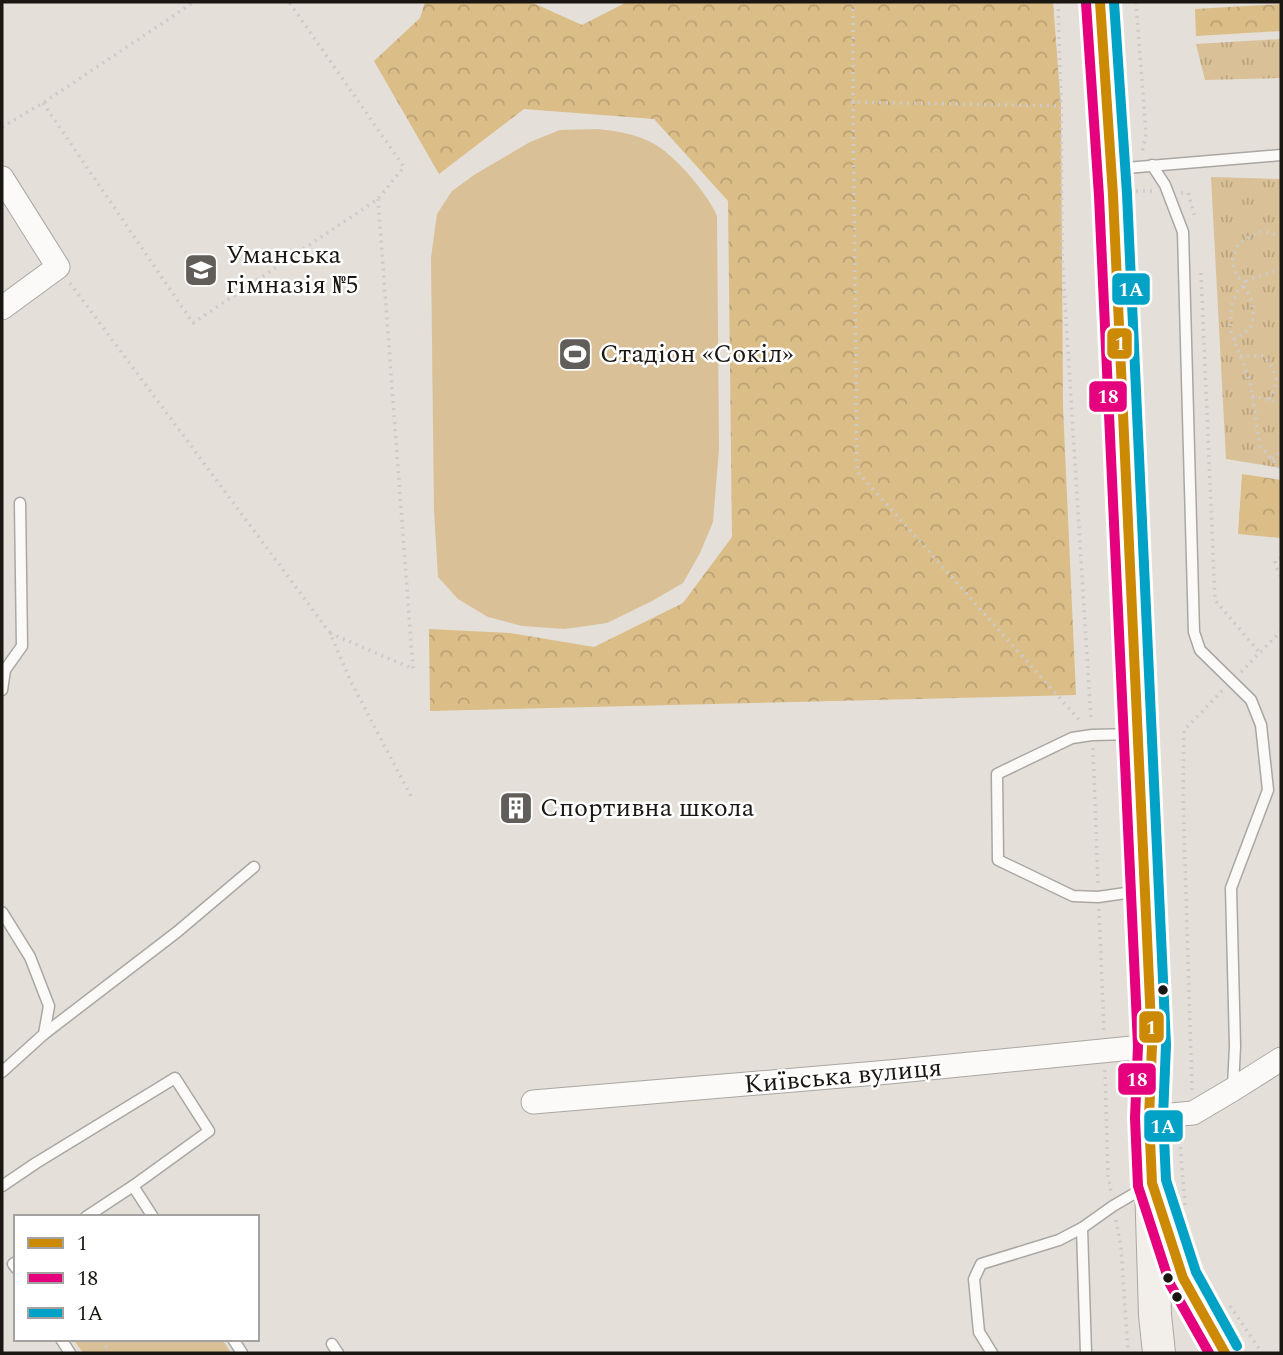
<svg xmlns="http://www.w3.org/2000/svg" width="1283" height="1355" font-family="Spectral,serif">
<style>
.grass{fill:url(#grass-tufts)}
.forest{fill:url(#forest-crowns)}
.park{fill:#d9c096}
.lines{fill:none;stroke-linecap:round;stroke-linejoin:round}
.service-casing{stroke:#aaa7a2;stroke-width:13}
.minor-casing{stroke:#aaa7a2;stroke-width:25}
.secondary-casing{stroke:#aaa7a2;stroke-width:34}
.path{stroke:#cccbca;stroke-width:3.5;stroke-dasharray:2 5;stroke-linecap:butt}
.service{stroke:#fbfaf9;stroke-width:10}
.minor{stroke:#fbfaf9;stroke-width:23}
.secondary{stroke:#f2eeea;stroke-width:32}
.bus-1-casing{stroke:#fff;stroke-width:16}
.bus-2-casing{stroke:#fff;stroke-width:16}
.bus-3-casing{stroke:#fff;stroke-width:16}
.bus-1{stroke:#cb8904;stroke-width:10}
.bus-2{stroke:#e5007d;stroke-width:10}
.bus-3{stroke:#01a2c5;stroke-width:10}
.bus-dot{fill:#1a1713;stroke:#fff;stroke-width:2.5}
.labels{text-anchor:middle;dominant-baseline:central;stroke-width:5;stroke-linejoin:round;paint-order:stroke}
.poi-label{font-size:26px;fill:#1a1713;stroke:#fff;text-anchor:start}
.street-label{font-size:26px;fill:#1a1713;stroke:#fff}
.line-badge{stroke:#fff;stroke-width:2.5}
.badge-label{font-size:19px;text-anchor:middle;font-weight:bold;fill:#fff}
</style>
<defs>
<pattern id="grass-tufts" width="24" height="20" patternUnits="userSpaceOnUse" patternTransform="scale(1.75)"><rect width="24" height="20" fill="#d9c096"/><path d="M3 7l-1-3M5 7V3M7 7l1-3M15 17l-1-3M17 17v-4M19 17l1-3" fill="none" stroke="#baa480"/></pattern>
<pattern id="forest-crowns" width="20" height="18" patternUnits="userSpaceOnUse" patternTransform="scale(1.75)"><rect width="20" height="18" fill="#dbbd87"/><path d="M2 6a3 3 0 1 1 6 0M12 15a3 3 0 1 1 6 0" fill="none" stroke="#bba274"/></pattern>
</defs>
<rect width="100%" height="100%" fill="#e4dfd9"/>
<g class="grass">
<path d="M1281 39V78L1205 80 1196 44Z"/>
<path d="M1211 177 1281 179V468L1226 459Z"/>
</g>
<g class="forest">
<path d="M425 2H531L582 25 627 2H1053L1061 106 1063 407 1076 695 430 711 429 629 510 633 594 647 683 603 732 537 728 201 654 119 524 109 439 174 374 61 420 18Z"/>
<path d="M1281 4V31L1196 36 1195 9Z"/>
<path d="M1242 474 1281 480V538L1238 534Z"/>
</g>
<g class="park">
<path d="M597 129C617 131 638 134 656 145 677 158 707 193 717 216L719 449 713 522 700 553 683 583 652 601 607 623 565 629 522 626 488 617 458 599 438 577 434 510 431 258 437 214 452 191 474 175 530 142 560 130Z"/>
<path d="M73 1339H222L231 1353H83Z"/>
</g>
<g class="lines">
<g class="service-casing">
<g id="service">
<path d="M1152 165 1165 185 1183 232 1194 632 1200 650 1251 700 1261 725 1268 790 1231 888 1235 1046 1233 1087"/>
<path d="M1114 169 1281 155"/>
<path d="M2 690 5 670 22 646 20 503"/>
<path d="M1135 734 1092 735 1072 738 997 774 998 860 1073 896 1098 897 1140 891"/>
<path d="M2 912 30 957 49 1006 44 1034 2 1072"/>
<path d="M44 1034 177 932 254 867"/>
<path d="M2 1186 36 1163 175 1078 209 1131 133 1186 86 1217"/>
<path d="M133 1186 153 1217"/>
<path d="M16 1262 13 1264 16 1268"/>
<path d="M61 1339 70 1353"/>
<path d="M233 1339 242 1353"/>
<path d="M332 1344 338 1353"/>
<path d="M992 1353 979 1332 974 1279 981 1264 1059 1240 1082 1228"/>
<path d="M1086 1353 1082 1228 1113 1206 1147 1186"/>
</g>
</g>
<g class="minor-casing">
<g id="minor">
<path d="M2 178 58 267 2 308"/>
<path d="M533 1102 889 1072 1152 1046"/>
<path d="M1149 1117 1193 1113 1232 1090 1281 1059"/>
</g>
</g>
<g class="secondary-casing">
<g id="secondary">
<path d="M1100 2 1113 195 1138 734 1144 890 1152 1046 1149 1117 1155 1315 1159 1353"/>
<path d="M1163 1218 1183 1278 1225 1353"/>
</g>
</g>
<g class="path">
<path d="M853 2V102L1061 106"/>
<path d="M1058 2 1061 106 1062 254 1091 720"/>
<path d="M1136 2 1146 134 1142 153"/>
<path d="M853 102 857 471 1081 722"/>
<path d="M43 103 193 323 378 199 404 167 289 2"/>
<path d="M2 127 43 103 194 2"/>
<path d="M1136 191H1153"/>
<path d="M1181 193H1188L1195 217"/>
<path d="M1281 269 1248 280 1238 291 1231 307V333L1250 381 1260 446 1281 469"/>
<path d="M1201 273 1215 600 1260 653"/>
<path d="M1246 282 1237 277 1232 261 1238 244 1253 235 1262 231 1281 236"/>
<path d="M70 283 330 633 350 680 413 800"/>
<path d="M1234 340 1251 328C1255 307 1255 304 1243 285"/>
<path d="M1240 356H1264C1275 371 1282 382 1269 399"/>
<path d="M1252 396 1281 403"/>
<path d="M1272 459 1281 452"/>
<path d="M1281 558 1275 561 1276 567 1281 577"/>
<path d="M330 633 413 669 378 199"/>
<path d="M1241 672 1281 631"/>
<path d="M1093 748 1098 884"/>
<path d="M1099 909 1104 1031"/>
<path d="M1105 1070 1108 1176 1111 1192"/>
<path d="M1192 1090 1183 796 1184 730 1223 690"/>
<path d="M1184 1134 1180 1143 1185 1206"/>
<path d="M1116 1220 1121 1247 1128 1353"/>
<path d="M1230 1306 1262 1353"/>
<path d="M104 1339 108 1353"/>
</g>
<use href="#service" class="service"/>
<use href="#minor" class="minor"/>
<use href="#secondary" class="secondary"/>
<g class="bus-1-casing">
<path id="bus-1" d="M1100 2 1113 195 1152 1046 1149 1117 1152 1183 1183 1278 1225 1353"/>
</g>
<g class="bus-2-casing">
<path id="bus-2" d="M1086 3 1099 196 1138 1046 1135 1118 1138 1186 1170 1284 1209 1353"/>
</g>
<g class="bus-3-casing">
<path id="bus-3" d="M1114 2 1127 194 1166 1045 1163 1117 1166 1180 1196 1272 1237 1346"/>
</g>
<use href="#bus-1" class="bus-1"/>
<use href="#bus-2" class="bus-2"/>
<use href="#bus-3" class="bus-3"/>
</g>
<defs>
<g id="school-square" transform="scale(1.75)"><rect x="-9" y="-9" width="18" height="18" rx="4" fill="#615d58" stroke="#fff"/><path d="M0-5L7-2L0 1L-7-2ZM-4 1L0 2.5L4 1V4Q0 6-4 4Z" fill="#fff"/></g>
<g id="stadium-square" transform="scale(1.75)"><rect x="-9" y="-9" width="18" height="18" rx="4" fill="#615d58" stroke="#fff"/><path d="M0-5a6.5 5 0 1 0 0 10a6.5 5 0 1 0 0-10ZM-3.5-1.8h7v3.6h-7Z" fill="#fff"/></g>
<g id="building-square" transform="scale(1.75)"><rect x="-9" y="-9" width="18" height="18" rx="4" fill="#615d58" stroke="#fff"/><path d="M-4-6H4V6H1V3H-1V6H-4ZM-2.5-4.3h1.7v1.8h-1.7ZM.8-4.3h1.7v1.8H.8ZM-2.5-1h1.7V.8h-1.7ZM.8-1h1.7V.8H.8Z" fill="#fff"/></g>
</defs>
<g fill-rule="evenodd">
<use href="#school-square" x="201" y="270"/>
<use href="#stadium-square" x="575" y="354"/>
<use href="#building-square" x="516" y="808"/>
</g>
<g class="bus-dot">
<circle cx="1163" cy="990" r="6"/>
<circle cx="1168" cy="1278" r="6"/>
<circle cx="1177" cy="1297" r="6"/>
</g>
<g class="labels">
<g class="poi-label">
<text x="226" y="255">Уманська<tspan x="226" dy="30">гімназія №5</tspan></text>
<text x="600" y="354">Стадіон «Сокіл»</text>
<text x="540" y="808">Спортивна школа</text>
</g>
<g class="street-label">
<text transform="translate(843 1076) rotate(-5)">Київська вулиця</text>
</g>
</g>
<g class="line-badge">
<rect x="1111" y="272" width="40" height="34" rx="7" fill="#01a2c5"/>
<rect x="1106" y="327" width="27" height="33" rx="7" fill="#cb8904"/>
<rect x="1088" y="380" width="40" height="33" rx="7" fill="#e5007d"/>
<rect x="1138" y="1010" width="27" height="34" rx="7" fill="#cb8904"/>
<rect x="1117" y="1062" width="40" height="34" rx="7" fill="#e5007d"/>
<rect x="1143" y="1109" width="41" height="34" rx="7" fill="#01a2c5"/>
</g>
<g class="badge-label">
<text x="1131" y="296">1А</text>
<text x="1120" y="350">1</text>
<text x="1108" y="403">18</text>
<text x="1151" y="1034">1</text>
<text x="1137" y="1086">18</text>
<text x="1163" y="1133">1А</text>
</g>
<rect width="1283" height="1355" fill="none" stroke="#1a1713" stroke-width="7"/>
<rect x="14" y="1215" width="245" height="126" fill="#ffffff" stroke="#a3a2a1" stroke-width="2"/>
<rect x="28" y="1238" width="35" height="10" fill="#cb8904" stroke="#a3a2a1" stroke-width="2"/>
<text x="77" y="1250" font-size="21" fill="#1a1713">1</text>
<rect x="28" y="1273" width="35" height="10" fill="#e5007d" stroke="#a3a2a1" stroke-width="2"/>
<text x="77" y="1285" font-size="21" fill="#1a1713">18</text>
<rect x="28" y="1308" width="35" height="10" fill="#01a2c5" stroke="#a3a2a1" stroke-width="2"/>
<text x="77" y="1320" font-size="21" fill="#1a1713">1А</text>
</svg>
